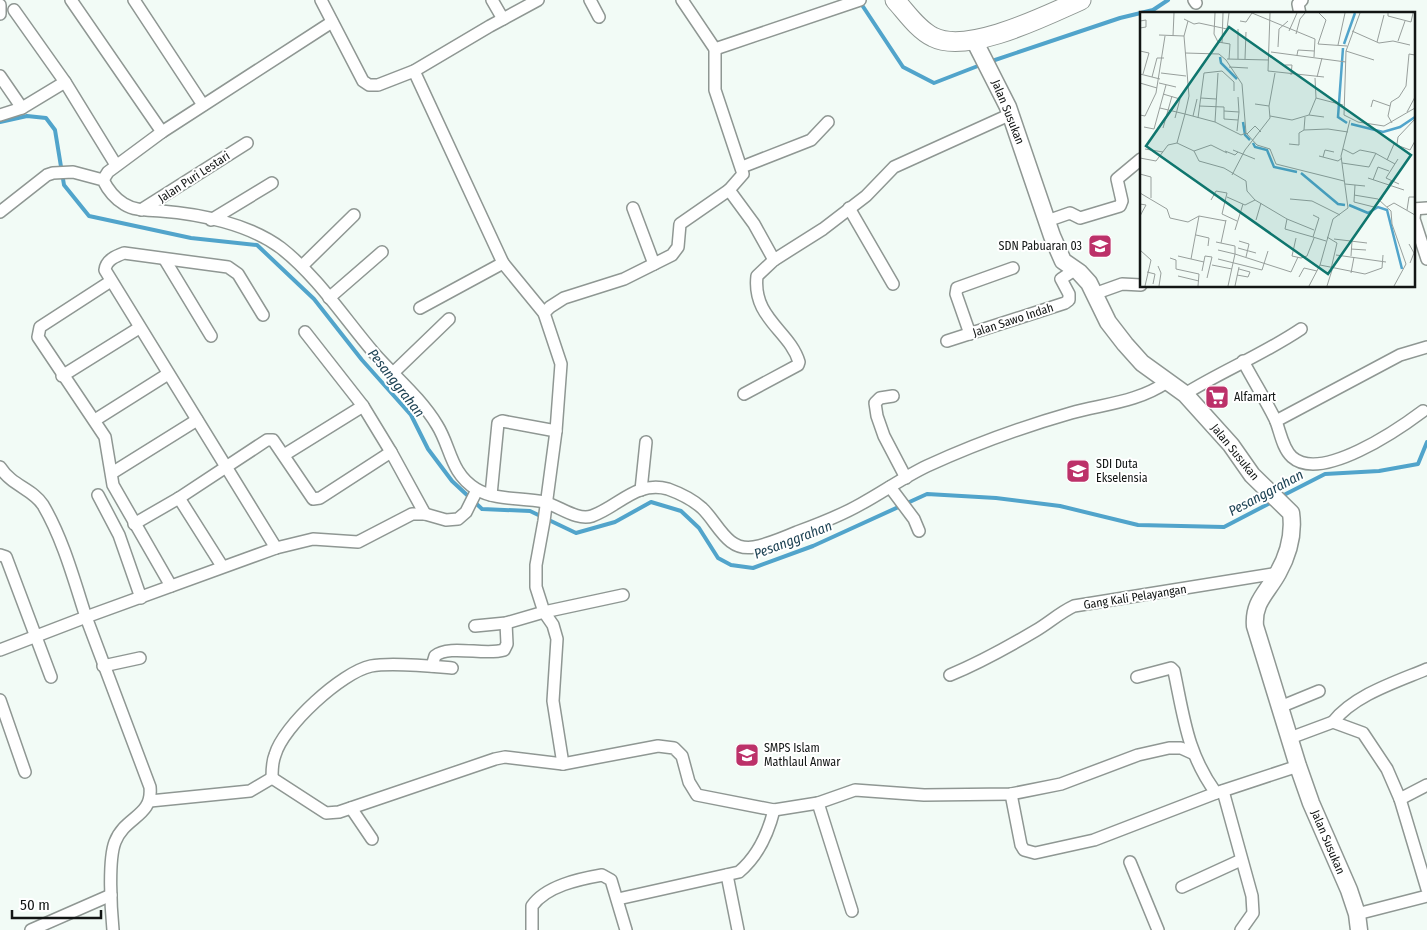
<svg xmlns="http://www.w3.org/2000/svg" width="1427" height="930" font-family="'Fira Sans Condensed',sans-serif">
<style>
.lines{fill:none;stroke-linecap:round;stroke-linejoin:round}
.stream{stroke:#51a4cb;stroke-width:4}
.street-casing{stroke:#8f9793;stroke-width:14}
.secondary-casing{stroke:#8f9793;stroke-width:19}
.primary-casing{stroke:#8f9793;stroke-width:21}
.street{stroke:#fff;stroke-width:11}
.secondary{stroke:#fff;stroke-width:16}
.primary{stroke:#fff;stroke-width:19}
.labels{text-anchor:middle;dominant-baseline:central;stroke-width:4;stroke-linejoin:round;paint-order:stroke}
.street-label{font-size:12px;fill:#121514;stroke:#fff}
.poi-label{font-size:12px;fill:#121514;stroke:#fff;text-anchor:start}
.water-label{font-size:14px;font-style:italic;fill:#1e4354;stroke:#fff}
.inset-river{fill:none;stroke:#51a4cb;stroke-width:2.5}
.inset-road{fill:none;stroke:#989f9c;stroke-width:1}
.view{fill:#0f766e;fill-opacity:0.15;stroke:#0f766e;stroke-width:2.5}
.inset-edge{fill:none;stroke:#121514;stroke-width:2.5}
</style>
<rect width="100%" height="100%" fill="#f2fbf6"/>
<g class="lines">
<g class="stream">
<path d="M860 2 903 67 934 83 983 64"/>
<path d="M989 62 1120 18 1153 10 1168 0"/>
<path d="M0 122 27 116 46 118 55 130 64 185 89 216 191 238 257 245 314 299 362 360 411 415 428 449 452 481 482 509 530 511 576 533 615 522 651 502 681 511 699 528 718 558 731 565 753 568 813 546 927 494 996 498 1060 506 1138 525 1224 527 1272 502"/>
<path d="M1280 497 1325 474 1379 471 1418 464 1427 442"/>
</g>
<g class="street-casing">
<g id="street">
<path d="M71 0 162 132"/>
<path d="M134 0 203 105"/>
<path d="M321 0 363 81 369 85H378L414 71 490 26 538 0"/>
<path d="M492 0 503 19"/>
<path d="M590 0 599 17"/>
<path d="M1194 0 1196 3"/>
<path d="M0 5V14"/>
<path d="M14 10 65 82"/>
<path d="M1300 14 1298 4 1302 0"/>
<path d="M715 49 860 0"/>
<path d="M414 71 503 263"/>
<path d="M0 76 22 108"/>
<path d="M0 115 22 108 65 82 116 165"/>
<path d="M742 167 811 140 828 122"/>
<path d="M103 180 108 172 162 132 332 22"/>
<path d="M729 190 754 224 774 260 823 229 866 196 894 167 1011 114"/>
<path d="M633 208 654 264"/>
<path d="M849 208 893 284"/>
<path d="M1413 209 1427 208"/>
<path d="M1415 209 1414 219 1427 259"/>
<path d="M141 210 247 143"/>
<path d="M0 212 47 175 53 173 73 172 103 180C108 190 114 198 124 204 135 211 148 210 161 211 200 214 249 224 281 248 318 277 344 318 374 353 395 377 420 397 437 425 451 447 450 473 476 489 496 501 522 497 544 502 559 506 577 521 592 516 618 507 637 480 668 489 679 493 693 500 702 508 718 523 727 552 754 547 769 544 783 538 797 532 819 524 840 516 861 504 883 492 904 477 927 466 973 445 1022 427 1071 413 1104 404 1138 402 1167 382"/>
<path d="M211 220 272 183"/>
<path d="M1047 221 1070 213 1080 218 1120 206 1122 201 1117 179 1141 159"/>
<path d="M165 260 211 336"/>
<path d="M302 266 354 215"/>
<path d="M111 281 40 327 38 337 105 437 113 485 171 586"/>
<path d="M1094 294 1122 284 1141 285"/>
<path d="M329 298 382 252"/>
<path d="M420 308 503 263 544 313 561 364 556 431 544 521 536 565V587L544 612 553 625 557 639 553 701 563 764"/>
<path d="M544 313 550 307 564 298 624 279 672 255 678 247 680 224 729 190 743 174 715 90V49L682 0"/>
<path d="M263 315 238 274 228 267 124 253C116 256 106 260 105 270L276 548"/>
<path d="M305 332 363 406"/>
<path d="M970 334 956 294 957 288 1013 268"/>
<path d="M947 341 1065 303 1069 300V294L1061 279 1076 269"/>
<path d="M1243 361C1253 380 1265 399 1275 419 1280 430 1282 448 1292 457 1321 483 1399 429 1423 411"/>
<path d="M394 372 449 319"/>
<path d="M62 376 139 328"/>
<path d="M744 394 798 365 799 362C790 331 752 318 757 276L774 260"/>
<path d="M1185 394C1222 371 1264 354 1301 329"/>
<path d="M893 396 880 398 875 403 877 416 884 436 906 478"/>
<path d="M95 420 168 374"/>
<path d="M1276 421 1400 355 1427 347"/>
<path d="M284 455 363 406 391 452 425 514"/>
<path d="M0 467C12 486 33 489 43 505 63 539 74 580 86 617L0 650"/>
<path d="M112 473 197 420"/>
<path d="M890 487 914 519 919 531"/>
<path d="M641 490 646 442"/>
<path d="M98 495 119 535 141 598"/>
<path d="M491 495 498 423 502 421 556 431"/>
<path d="M179 498 222 566"/>
<path d="M134 524 179 498 267 440H273L313 499 320 498 391 452"/>
<path d="M0 555 6 557 51 677"/>
<path d="M475 626 506 623 544 612 623 595"/>
<path d="M103 666 140 658"/>
<path d="M432 666 435 656C449 644 485 656 504 650L507 644 506 623"/>
<path d="M950 675C979 663 1008 647 1035 631 1049 623 1059 613 1074 606L1278 573"/>
<path d="M1137 677 1171 668 1174 671C1184 718 1187 753 1216 793L1298 766"/>
<path d="M0 700 25 772"/>
<path d="M1280 707 1319 691"/>
<path d="M1333 722C1354 695 1396 682 1427 669"/>
<path d="M1290 738 1333 722 1363 733 1387 769 1400 799 1427 889"/>
<path d="M272 778 326 813 339 812 495 759 505 757 563 764 658 746 674 748 682 756 689 782 697 795 774 810 818 803 855 790 924 795 1011 794 1061 784 1138 755 1169 748H1181L1192 753"/>
<path d="M272 778C272 771 272 762 275 755 283 726 342 672 371 666 391 662 430 666 452 668"/>
<path d="M1223 791 1252 896 1253 913 1241 930"/>
<path d="M1011 794 1021 845 1024 850 1035 853 1094 840 1216 793"/>
<path d="M1400 799 1427 785"/>
<path d="M150 801 250 791 272 778"/>
<path d="M818 803 852 911"/>
<path d="M351 808 372 839"/>
<path d="M1130 862 1158 930"/>
<path d="M727 875 738 930"/>
<path d="M1182 887 1241 860"/>
<path d="M618 899 739 872C758 856 768 834 774 810"/>
<path d="M1357 914 1427 896"/>
<path d="M31 930 111 895"/>
<path d="M113 930C111 909 108 860 115 842 125 816 153 817 150 787L86 617 276 548 313 539 358 542 412 514H425L446 520 458 519 466 512 477 490"/>
<path d="M532 930V906C546 886 579 879 602 875L611 880 626 930"/>
</g>
</g>
<g class="secondary-casing">
<path id="secondary" d="M974 40 1008 107 1052 236 1063 261 1079 272 1089 283 1108 322 1125 344 1142 363 1185 394 1231 445 1252 475 1291 513C1294 534 1288 555 1278 573 1267 593 1253 602 1255 626L1298 766 1311 803 1349 890 1357 914 1359 930"/>
</g>
<g class="primary-casing">
<path id="primary" d="M895 0C906 12 918 30 933 37 968 55 1047 15 1081 0"/>
</g>
<use href="#street" class="street"/>
<use href="#secondary" class="secondary"/>
<use href="#primary" class="primary"/>
</g>
<defs>
<g id="school-square" transform="scale(1.25)"><rect x="-9" y="-9" width="18" height="18" rx="4" fill="#bc3169" stroke="#fff"/><path d="M0-5L7-2L0 1L-7-2ZM-4 1L0 2.5L4 1V4Q0 6-4 4Z" fill="#fff"/></g>
<g id="supermarket-square" transform="scale(1.25)"><rect x="-9" y="-9" width="18" height="18" rx="4" fill="#bc3169" stroke="#fff"/><path d="M-6-5.5h2.5l.6 2H6L4.5 2H-2.5L-4.4-4H-6ZM-1.5 3.2a1.3 1.3 0 1 0 .1 0ZM3 3.2a1.3 1.3 0 1 0 .1 0Z" fill="#fff"/></g>
</defs>
<g fill-rule="evenodd">
<use href="#school-square" x="1100" y="246"/>
<use href="#supermarket-square" x="1217" y="397"/>
<use href="#school-square" x="1078" y="471"/>
<use href="#school-square" x="747" y="755"/>
</g>
<g class="labels">
<g class="street-label">
<text transform="translate(1008 112) rotate(68)">Jalan Susukan</text>
<text transform="translate(194 177) rotate(-33)">Jalan Puri Lestari</text>
<text transform="translate(1013 320) rotate(-18)">Jalan Sawo Indah</text>
<text transform="translate(1235 452) rotate(51)">Jalan Susukan</text>
<text transform="translate(1135 597) rotate(-9)">Gang Kali Pelayangan</text>
<text transform="translate(1328 842) rotate(67)">Jalan Susukan</text>
</g>
<g class="poi-label">
<text x="1082" y="246" text-anchor="end">SDN Pabuaran 03</text>
<text x="1234" y="397">Alfamart</text>
<text x="1096" y="464">SDI Duta<tspan x="1096" dy="14">Ekselensia</tspan></text>
<text x="764" y="748">SMPS Islam<tspan x="764" dy="14">Mathlaul Anwar</tspan></text>
</g>
<g class="water-label">
<text transform="translate(396 383) rotate(52)">Pesanggrahan</text>
<text transform="translate(1266 493) rotate(-28)">Pesanggrahan</text>
<text transform="translate(793 540) rotate(-21)">Pesanggrahan</text>
</g>
</g>
<g transform="translate(1140 12)">
<rect width="275" height="275" fill="#f2fbf6"/>
<path class="inset-river" d="M204 32 215 1M203 36 198 105 207 111M80 45 81 51 97 67M103 110 105 123 110 128M211 112 243 120 260 115 275 105M113 131 115 135 127 138 134 155 157 160M161 161 198 192 205 193M209 193 228 201 238 195 247 198 262 257"/>
<path class="inset-road" d="M75 1 74 22 78 30 90 32 89 47M130 1 128 59 184 65M220 1 206 39 204 103 218 110 244 114 275 96M248 1V4L271 10 273 1M44 7 54 12 59 11 87 17 89 1M0 9 6 8V15L0 16M100 9 106 10 112 1 175 27 174 45M149 19 157 1M212 19 239 31 253 29 270 33M156 22 160 7 165 1M19 23 44 24 49 84 45 102 20 96M33 24 34 1M44 24 48 9M258 29 265 9M237 30 244 3M82 31 83 1M178 32 186 8 179 1M178 32 207 34M198 33 205 1M138 35 139 17 148 9M0 39 9 41 3 62M206 39 234 48M131 40 206 50M45 41 79 42 86 48 102 72 106 121 117 133 130 137 136 152 204 169M157 43 158 38 174 39M87 47 129 48M98 47V17M105 47 106 20M145 53H152L151 63M89 55 108 56M21 61 46 64M0 62 20 67M12 65 17 46H24M177 65 182 46M0 71 17 76M19 71 36 75M23 82 40 87 35 106M98 85 99 100M61 86 76 87M176 86 203 93M59 94 84 95V107L98 108M129 94 135 61M231 95 233 88 250 94M84 99 99 100 97 119M267 100 275 85M0 103 5 104 16 81 25 24M169 103 176 86 175 66M53 104 57 87M130 104 152 108 169 103 184 105M165 105 164 118 188 117 208 120M58 106 64 61 82 59 94 70V79M75 110 78 61M252 111 248 104 251 90 259 85 266 74 269 42 275 43M4 115 14 117 26 73M23 116 32 84M107 122 115 114 121 120M37 131 54 139M149 132 159 133V121L164 118M257 132 258 125 275 107M5 137 23 140M203 137 213 142 220 138 235 141 255 152M93 138 115 147M54 139 59 149 84 156 106 169 107 179 115 188 147 207 174 218M54 139 71 133 87 141M85 139 95 143 98 140M179 144 198 149 202 146M183 145 185 138 194 140M0 146 16 149 28 133 37 131 45 102 75 110 101 123 106 121M258 147 246 166 259 172M247 148 254 132 270 138 275 129M202 151 229 155 236 141M0 162 11 165V186M92 163 105 138 130 106 129 94 115 92M228 166 264 178M233 168 238 155 249 159M205 172 225 174M215 173 214 190 234 195M0 181 27 197 30 206 48 210 59 204 86 209M214 183 238 187 251 199 252 212 266 252 254 274M87 185 105 193 115 188M150 187 172 189 200 203M71 188 76 179 87 181 82 202 97 209M241 188 251 169M0 192 6 193 0 204M247 195 254 191 275 203M267 198 269 185H274M173 203 179 206 173 225 186 229M147 207 145 217 173 225M116 208 121 191M95 218 103 192M56 223 69 226 68 234M187 225 197 231 191 257M156 226 152 244 161 246 167 244 174 226M194 227 227 231M99 229 109 232 106 245M76 230 95 234V242L151 260 158 245M81 231 86 208M269 232 274 241 270 251M98 236 116 241M211 237 226 238M0 238 11 248 5 274M78 238 95 242 88 274M196 243 246 250M38 244 64 250M211 244 212 229M30 246 36 248V257L59 262 58 274M51 247 59 204M78 247 122 258 128 239M72 253 92 257M180 253 225 262 242 256 243 243M18 254 21 261 19 274M62 259 65 244 72 245 67 266M7 260 15 262 13 272M211 261 214 245M97 263 108 265 110 260 99 257M38 264 59 269M159 265 164 256 177 259M95 274 99 255M169 274 180 253 193 207 208 196 201 144 210 108M187 274 192 258"/>
<path class="view" d="M89 15 271 143 188 262 6 134Z"/>
<rect width="275" height="275" class="inset-edge"/>
</g>
<path d="M12 910v8h89v-8" fill="none" stroke="#121514" stroke-width="2.5"/>
<text x="20" y="910" font-size="15" fill="#121514" stroke="#ffffff" stroke-width="4" paint-order="stroke">50 m</text>
</svg>
